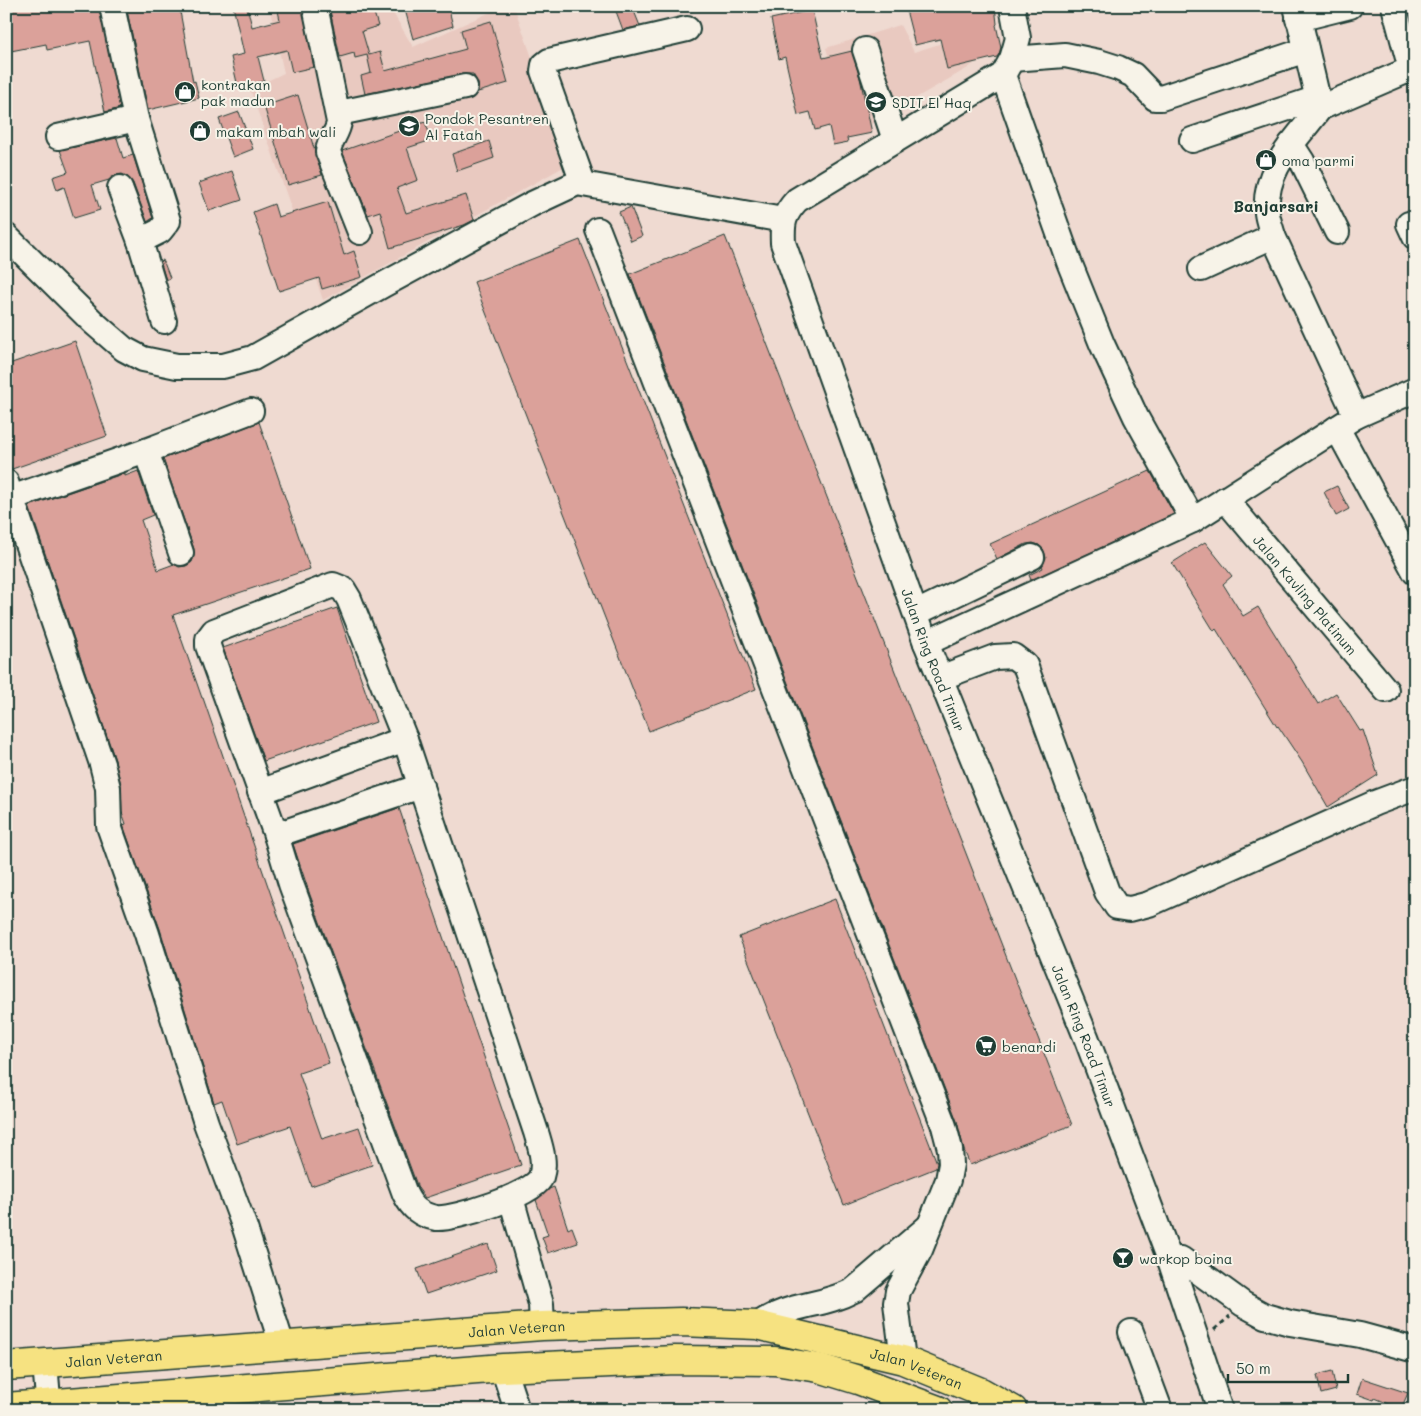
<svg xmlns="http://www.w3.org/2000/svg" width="1421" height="1416" font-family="Mali,sans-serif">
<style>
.built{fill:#e9c9c0}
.building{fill:#dba19a;stroke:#1f3d34}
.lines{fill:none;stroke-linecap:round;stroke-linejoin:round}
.minor-casing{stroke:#1f3d34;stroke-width:28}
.major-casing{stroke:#1f3d34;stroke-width:31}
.path{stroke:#1f3d34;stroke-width:3;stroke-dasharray:5 4;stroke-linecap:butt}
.minor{stroke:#f7f3e8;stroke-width:24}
.major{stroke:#f6e281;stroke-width:28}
.labels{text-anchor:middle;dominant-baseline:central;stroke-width:4;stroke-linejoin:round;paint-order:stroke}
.poi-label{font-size:14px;fill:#1f3d34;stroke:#f7f3e8;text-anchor:start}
.street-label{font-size:14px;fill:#1f3d34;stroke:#f7f3e8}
.quarter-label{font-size:16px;font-weight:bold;fill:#1f3d34;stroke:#f7f3e8}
</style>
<rect width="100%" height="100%" fill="#efdad1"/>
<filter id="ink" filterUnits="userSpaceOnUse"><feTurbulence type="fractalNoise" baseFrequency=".02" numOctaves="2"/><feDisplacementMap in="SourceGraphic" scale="10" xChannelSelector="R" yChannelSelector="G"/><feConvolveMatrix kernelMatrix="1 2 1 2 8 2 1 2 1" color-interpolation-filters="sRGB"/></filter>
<g filter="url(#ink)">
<g class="built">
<path d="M269 6H389L413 47 504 6H514L569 164 323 300 250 89 284 73Z"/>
<path d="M900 25 914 52 993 27V49L968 68 851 135 826 48Z"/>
</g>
<g class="building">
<path d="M6 6H99L120 108 105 112 90 41 47 50 46 44 11 51V48L6 49Z"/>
<path d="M126 6H179L193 82 195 81 199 98 148 110Z"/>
<path d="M233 6H247L252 27 280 20 277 6H302L314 67 292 72 287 50 258 57 264 81 238 87 231 57 244 54Z"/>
<path d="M329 6H372L378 26 362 31 369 55 380 52 385 71 466 49 461 30 491 21 508 83 478 92V84L473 74H463L365 94 361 76 371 73 367 55 355 58 354 53 340 57Z"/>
<path d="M404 6H448L453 26 413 39Z"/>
<path d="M614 6H632L640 26 623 30Z"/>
<path d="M905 6H995L997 24 996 25 1001 47 999 54 997 57 947 69 940 39 915 45Z"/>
<path d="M812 10 823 58 852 51 860 78 872 133 847 138 848 142 833 145 829 126 815 130 810 112 798 115 785 57 779 59 771 19Z"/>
<path d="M298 95 322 175 288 185 264 106Z"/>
<path d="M239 112 253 149 233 157 219 119Z"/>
<path d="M425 122 432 140 407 148 418 180 397 188 406 213 466 195 474 220 464 225 390 248 380 211 368 215 342 151Z"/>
<path d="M117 138 123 158 133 155 153 218 147 222 133 183 128 177 122 174 116 175 109 180 92 185 100 210 74 218 64 187 57 190 53 177 68 172 60 150Z"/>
<path d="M489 141 494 158 457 171 452 154Z"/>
<path d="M232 171 242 200 209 211 199 183Z"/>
<path d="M328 202 344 255 354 251 362 277 322 289 319 278 279 291 253 212 274 204 278 217Z"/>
<path d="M631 207 642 236 631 241 619 212Z"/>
<path d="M725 236 1072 1125 970 1165 964 1150 957 1121 630 274Z"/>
<path d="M580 240 756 689 649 731 474 282Z"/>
<path d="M163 260 170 278 166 280 160 261Z"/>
<path d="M75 341 107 436 12 469 6 453V365Z"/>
<path d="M259 422 310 569 173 615 202 698H203L329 1063 299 1073 322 1139 359 1127 372 1165 311 1186 290 1126 237 1144 222 1100 214 1103 160 929 123 825 126 824 122 812 121 785 115 760 29 506 125 473V476L138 471 153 515 141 520 158 570 174 564 179 567 186 566 192 562 194 556V549L163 459Z"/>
<path d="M1150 471 1174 514 1031 580 1029 575 1043 568 1042 566 1046 558 1044 551 1039 545 1033 543 1026 544 997 559 990 544Z"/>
<path d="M1337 486 1349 509 1336 516 1324 492Z"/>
<path d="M1205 542 1232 576 1223 584 1243 616 1258 607 1318 704 1336 693 1360 731 1363 730 1378 775 1328 807 1302 762 1278 726 1277 727 1216 629 1214 631 1172 563Z"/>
<path d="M337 608 376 722 264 761 223 648Z"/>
<path d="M399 808 521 1165 425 1198 418 1188 310 895 293 844Z"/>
<path d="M835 899 937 1163 936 1168 844 1205 739 937Z"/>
<path d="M554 1187 568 1229 572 1227 578 1243 548 1253 542 1237 548 1235 536 1200 549 1189Z"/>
<path d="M488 1244 497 1270 426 1294 417 1269Z"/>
<path d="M1332 1371 1336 1390 1321 1394 1317 1375Z"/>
<path d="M1362 1378 1408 1393 1401 1409 1375 1398 1374 1400 1357 1394Z"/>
</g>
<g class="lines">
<g class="minor-casing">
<g id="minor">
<path d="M112 6 136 119 168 221 160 231 140 241 164 321"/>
<path d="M315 6 339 122C338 133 329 140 328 152L360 232"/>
<path id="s1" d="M1012 6 1018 38 1012 59 1003 75 797 200C783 215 782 223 783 243L926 643 1086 1037 1170 1260 1220 1410"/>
<path d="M1296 6 1320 108C1296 141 1263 168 1267 213 1268 221 1271 228 1273 236L1356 416"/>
<path d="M1394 6 1411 69"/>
<path d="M1298 19 1350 6"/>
<path d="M865 50 895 140"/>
<path d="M1012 59 1065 55 1099 62 1118 68 1133 75 1155 98H1161L1306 50"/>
<path d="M1003 75 1069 262 1102 344 1136 417 1193 520"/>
<path d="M1320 108 1411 69 1415 70"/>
<path d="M339 113 465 87"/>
<path d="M58 137 136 119"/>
<path d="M1192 140 1318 98"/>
<path d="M1291 144 1302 161 1337 232"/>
<path d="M583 183 543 71 544 65 549 61 687 29"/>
<path d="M120 188 140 241"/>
<path d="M1409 224 1415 237"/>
<path d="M598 230 944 1126 950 1149 951 1164 948 1180 920 1250 898 1291 896 1303 903 1360"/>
<path d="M6 236 94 323 124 349 143 359 177 366H223L253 358 383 285 532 204 577 183 783 220"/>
<path d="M1201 269 1273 236"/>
<path d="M1337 428 1415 572"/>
<path d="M146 451 181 553"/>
<path d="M6 482 102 764 108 788 109 826 147 934 206 1123 245 1228 282 1345"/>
<path d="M11 498 146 451 251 411"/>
<path id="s2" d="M1225 499 1386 690"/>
<path d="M333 585 343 589 349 599 405 739 536 1132C540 1146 546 1162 541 1177 536 1194 453 1220 436 1218 420 1215 412 1208 405 1194L291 884 276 835 208 646V639L214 631Z"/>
<path d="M916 613 1032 557"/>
<path d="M926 643 1193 520 1356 416 1415 390"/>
<path d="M940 678 995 657 1013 656 1025 665 1107 892 1117 907 1130 909 1149 904 1375 803 1415 788"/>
<path d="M260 792 405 739"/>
<path d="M276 835 421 786"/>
<path d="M511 1198 541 1304 542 1326"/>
<path d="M1170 1260 1181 1259 1243 1304 1265 1316 1290 1323 1360 1335 1415 1350"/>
<path d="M757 1325C789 1303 822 1307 854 1290L928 1227"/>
<path d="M1131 1332 1160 1410"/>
<path d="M45 1363 49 1410"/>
<path d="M503 1368 517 1410"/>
</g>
</g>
<g class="major-casing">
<g id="major">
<path id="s3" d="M6 1366 542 1326 681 1322 757 1325 903 1360 981 1392 1013 1410"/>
<path d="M6 1407 503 1368 675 1360 775 1361 819 1368 858 1380 938 1410"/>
</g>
</g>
<path class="path" d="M1214 1330 1230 1316"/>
<use href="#minor" class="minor"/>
<use href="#major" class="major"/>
</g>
</g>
<defs>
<g id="shop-disc" transform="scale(1.125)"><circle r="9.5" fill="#1f3d34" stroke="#f7f3e8"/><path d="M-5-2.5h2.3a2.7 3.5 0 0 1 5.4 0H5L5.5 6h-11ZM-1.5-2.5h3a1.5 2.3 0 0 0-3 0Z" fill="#fff"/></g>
<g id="school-disc" transform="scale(1.125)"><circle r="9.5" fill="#1f3d34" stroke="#f7f3e8"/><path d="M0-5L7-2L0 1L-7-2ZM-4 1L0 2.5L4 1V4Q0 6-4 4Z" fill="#fff"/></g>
<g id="supermarket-disc" transform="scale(1.125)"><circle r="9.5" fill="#1f3d34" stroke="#f7f3e8"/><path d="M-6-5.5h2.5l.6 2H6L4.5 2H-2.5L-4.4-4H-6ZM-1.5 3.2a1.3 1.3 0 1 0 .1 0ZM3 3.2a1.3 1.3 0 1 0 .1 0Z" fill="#fff"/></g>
<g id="bar-disc" transform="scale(1.125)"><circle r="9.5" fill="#1f3d34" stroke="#f7f3e8"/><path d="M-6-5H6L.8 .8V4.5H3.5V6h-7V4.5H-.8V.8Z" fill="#fff"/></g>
</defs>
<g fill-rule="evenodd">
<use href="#shop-disc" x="185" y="92"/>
<use href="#school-disc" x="876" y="102"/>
<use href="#school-disc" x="409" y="126"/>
<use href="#shop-disc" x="200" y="131"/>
<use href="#shop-disc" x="1266" y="160"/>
<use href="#supermarket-disc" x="986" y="1046"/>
<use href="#bar-disc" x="1123" y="1258"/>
</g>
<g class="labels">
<g class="poi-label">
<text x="201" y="84">kontrakan<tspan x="201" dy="16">pak madun</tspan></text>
<text x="892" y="102">SDIT El Haq</text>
<text x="425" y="118">Pondok Pesantren<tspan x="425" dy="16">Al Fatah</tspan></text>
<text x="216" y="131">makam mbah wali</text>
<text x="1282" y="160">oma parmi</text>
<text x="1002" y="1046">benardi</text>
<text x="1139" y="1258">warkop boina</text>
</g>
<g class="street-label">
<text stroke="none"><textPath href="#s2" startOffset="125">Jalan Kavling Platinum</textPath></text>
<text stroke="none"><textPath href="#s1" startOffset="804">Jalan Ring Road Timur</textPath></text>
<text stroke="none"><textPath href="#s1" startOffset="1209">Jalan Ring Road Timur</textPath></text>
<text stroke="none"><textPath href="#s3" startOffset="512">Jalan Veteran</textPath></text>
<text stroke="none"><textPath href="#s3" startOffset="108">Jalan Veteran</textPath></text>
<text stroke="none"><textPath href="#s3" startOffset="918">Jalan Veteran</textPath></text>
</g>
<g class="quarter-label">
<text x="1276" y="205">Banjarsari</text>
</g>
</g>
<rect width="1421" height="1416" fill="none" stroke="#f7f3e8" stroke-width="25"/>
<rect x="12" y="12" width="1396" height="1391" fill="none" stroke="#1f3d34" stroke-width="2" filter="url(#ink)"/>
<path d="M1228 1374v8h120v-8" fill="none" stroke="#1f3d34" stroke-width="2.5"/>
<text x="1236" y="1374" font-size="15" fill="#1f3d34" stroke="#f7f3e8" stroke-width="4" paint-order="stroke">50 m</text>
</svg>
